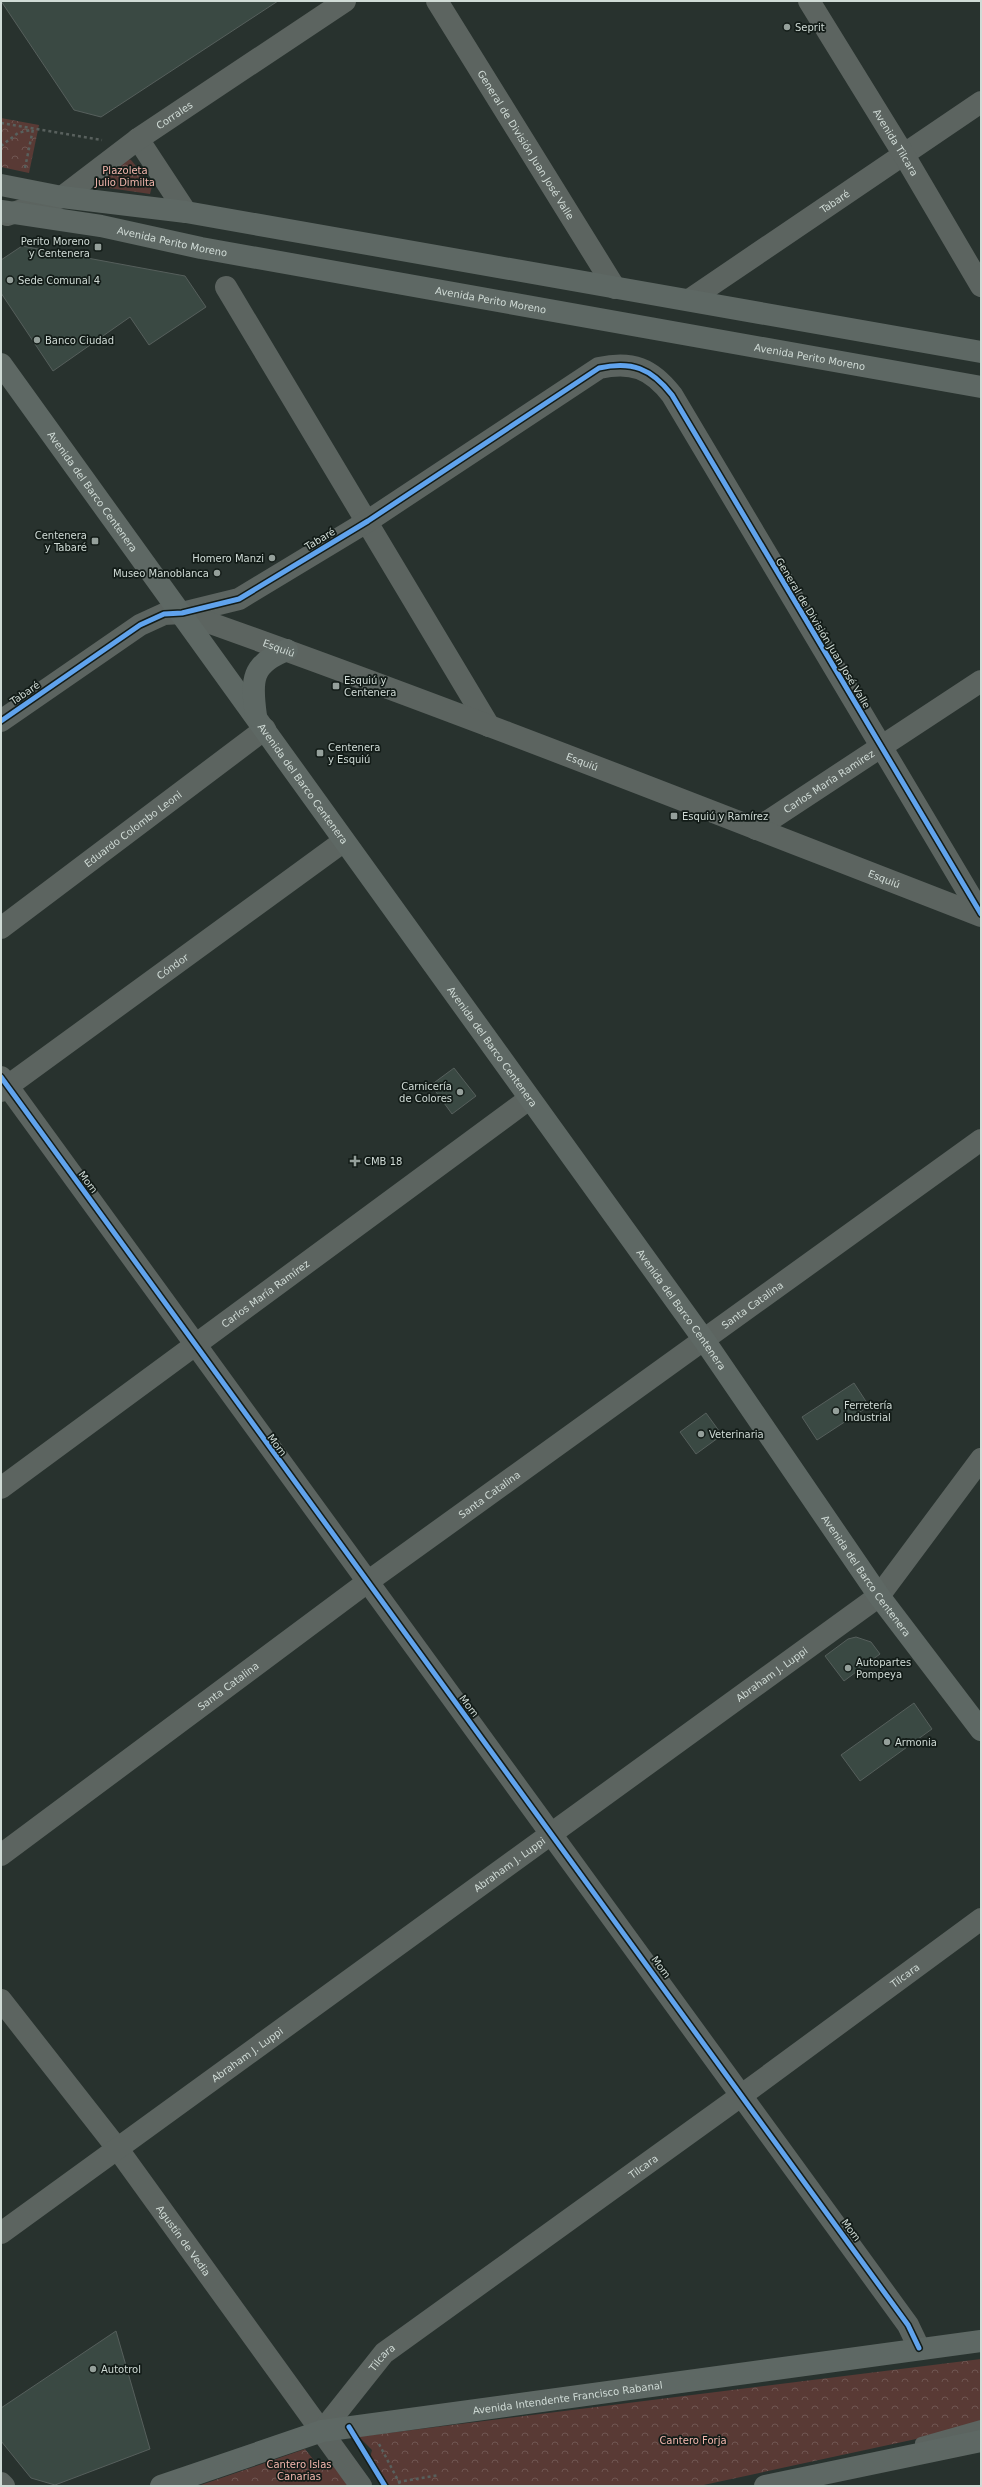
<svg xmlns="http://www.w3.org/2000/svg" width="982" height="2487" font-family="'DejaVu Sans',sans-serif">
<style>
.park{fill:url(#park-crowns)}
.building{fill:#3a4943;stroke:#565f5c}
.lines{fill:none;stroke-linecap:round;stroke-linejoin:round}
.path{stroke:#58605d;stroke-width:2.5;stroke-dasharray:3 3;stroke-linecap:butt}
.service{stroke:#5c6460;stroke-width:12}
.minor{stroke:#5c6460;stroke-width:22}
.tertiary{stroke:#5c6460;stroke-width:22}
.secondary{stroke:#5e6864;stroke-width:22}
.cycleway-casing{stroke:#131c18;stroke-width:8}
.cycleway{stroke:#60a3ed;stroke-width:5}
.poi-dot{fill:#95a09b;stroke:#131c18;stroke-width:1.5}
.labels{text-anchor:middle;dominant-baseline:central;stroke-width:3.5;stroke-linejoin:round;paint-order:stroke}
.poi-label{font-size:10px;fill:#d0dbd6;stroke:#131c18;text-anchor:start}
.street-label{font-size:10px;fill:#d0dbd6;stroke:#131c18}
.park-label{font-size:10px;fill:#f5b7ae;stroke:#131c18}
</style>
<defs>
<pattern id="park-crowns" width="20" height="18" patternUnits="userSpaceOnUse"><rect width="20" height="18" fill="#593a35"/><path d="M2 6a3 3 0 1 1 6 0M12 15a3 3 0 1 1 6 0" fill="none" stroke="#705652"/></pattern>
</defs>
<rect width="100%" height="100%" fill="#28322e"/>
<g class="park">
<path d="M1 118 39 125 29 173 1 167Z"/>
<path d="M124 158 131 160 152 186 150 194 109 188 104 183 105 172Z"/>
<path d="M981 2359V2425L699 2486H385L369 2462 372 2450 349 2427 364 2436Z"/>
<path d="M305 2449 317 2464 338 2468 351 2486H198Z"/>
</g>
<g class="building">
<path d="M1 1H278L101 117 74 110Z"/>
<path d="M22 246 185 276 206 307 149 345 130 317 53 371 1 293V260Z"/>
<path d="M454 1068 476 1096 452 1114 431 1085Z"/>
<path d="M854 1383 869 1406 817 1440 802 1417Z"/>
<path d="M706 1413 722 1435 696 1454 680 1432Z"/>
<path d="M856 1637 871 1642 880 1654 844 1681 825 1656 848 1639Z"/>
<path d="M914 1703 932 1729 860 1781 841 1755Z"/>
<path d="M116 2331 150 2449 55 2485 31 2478 1 2441V2408Z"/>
</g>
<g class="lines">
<g class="path">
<path d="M1 123 102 140"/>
<path d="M1 146 18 133 30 130"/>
<path d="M25 168 33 129"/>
<path d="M379 2444 401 2486"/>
<path d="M398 2482 439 2475"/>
</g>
<path class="service" d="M921 2443 981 2426"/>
<g class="minor">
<path id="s1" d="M437 1 615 288"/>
<path d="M138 139 186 212"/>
<path id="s2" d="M7 215 62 197 138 139 345 1"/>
<path d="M226 287 489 726"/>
<path id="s3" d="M689 300 981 102"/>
<path d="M1 721 140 625 164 614 182 613 239 599 368 521 599 368C632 361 651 368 672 395L981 914"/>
<path id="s4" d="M756 829 981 681"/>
<path id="s5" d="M1 928 265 729"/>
<path d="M1 1077C300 1495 607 1908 908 2325L919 2348"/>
<path id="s6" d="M1 1091 344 841"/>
<path id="s7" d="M1 1488 529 1099"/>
<path id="s8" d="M1 1855 366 1583 981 1140"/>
<path id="s9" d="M1 2000 117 2148 361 2486"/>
<path id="s10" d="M1 2233 879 1596 981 1459"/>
<path id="s11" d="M322 2431 384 2353 742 2095 981 1919"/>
<path d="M1 2483 4 2486"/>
</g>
<g class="tertiary">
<path id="s12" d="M809 1 904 155 981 286"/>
<path id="s13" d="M182 613C451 708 715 813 981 916"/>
</g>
<g class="secondary">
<path d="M1 185 62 197 186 212 981 352"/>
<path id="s14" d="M1 211 101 226 201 248 981 387"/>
<path id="s15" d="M1 364 704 1340 879 1596 981 1730"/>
<path d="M256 716C251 680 251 664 287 650"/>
<path id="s16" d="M161 2486 322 2431 981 2341"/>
<path d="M765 2486 981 2441"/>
</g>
<g class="cycleway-casing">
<g id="cycleway">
<path d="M1 721 140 625 164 614 182 613 239 599 368 521 599 368C632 361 651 368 672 395L981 914"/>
<path d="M1 1077C300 1495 607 1908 908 2325L919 2348"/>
<path d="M349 2427 385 2486"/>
</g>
</g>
<use href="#cycleway" class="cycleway"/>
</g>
<g class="poi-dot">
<circle cx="787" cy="27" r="4"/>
<rect x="94" y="243" width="8" height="8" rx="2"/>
<circle cx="10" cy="280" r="4"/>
<circle cx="37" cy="340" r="4"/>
<rect x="91" y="537" width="8" height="8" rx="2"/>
<circle cx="272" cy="558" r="4"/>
<circle cx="217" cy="573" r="4"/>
<rect x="332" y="682" width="8" height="8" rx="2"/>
<rect x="316" y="749" width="8" height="8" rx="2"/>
<rect x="670" y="812" width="8" height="8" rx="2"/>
<circle cx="460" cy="1092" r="4"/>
<path d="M353 1155h4v4h4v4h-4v4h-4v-4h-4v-4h4z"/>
<circle cx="836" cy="1411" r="4"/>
<circle cx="701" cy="1434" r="4"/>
<circle cx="848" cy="1668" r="4"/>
<circle cx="887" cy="1742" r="4"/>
<circle cx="93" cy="2369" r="4"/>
</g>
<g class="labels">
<g class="poi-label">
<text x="795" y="27">Seprit</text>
<text x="90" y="241" text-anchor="end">Perito Moreno<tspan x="90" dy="12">y Centenera</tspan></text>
<text x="18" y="280">Sede Comunal 4</text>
<text x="45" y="340">Banco Ciudad</text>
<text x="87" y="535" text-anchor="end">Centenera<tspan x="87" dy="12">y Tabaré</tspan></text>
<text x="264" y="558" text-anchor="end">Homero Manzi</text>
<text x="209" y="573" text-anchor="end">Museo Manoblanca</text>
<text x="344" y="680">Esquiú y<tspan x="344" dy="12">Centenera</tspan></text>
<text x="328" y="747">Centenera<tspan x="328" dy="12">y Esquiú</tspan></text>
<text x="682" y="816">Esquiú y Ramírez</text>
<text x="452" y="1086" text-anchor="end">Carnicería<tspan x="452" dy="12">de Colores</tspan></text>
<text x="364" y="1161">CMB 18</text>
<text x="844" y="1405">Ferretería<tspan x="844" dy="12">Industrial</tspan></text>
<text x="709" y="1434">Veterinaria</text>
<text x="856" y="1662">Autopartes<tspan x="856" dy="12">Pompeya</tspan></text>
<text x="895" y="1742">Armonia</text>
<text x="101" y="2369">Autotrol</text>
</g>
<g class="street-label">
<text stroke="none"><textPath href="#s2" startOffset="197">Corrales</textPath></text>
<text stroke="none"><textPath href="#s12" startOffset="166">Avenida Tilcara</textPath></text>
<text stroke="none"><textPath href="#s1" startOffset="169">General de División Juan José Valle</textPath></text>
<text stroke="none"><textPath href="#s3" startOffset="176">Tabaré</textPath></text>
<text stroke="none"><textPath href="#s14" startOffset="174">Avenida Perito Moreno</textPath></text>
<text stroke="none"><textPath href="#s14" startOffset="498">Avenida Perito Moreno</textPath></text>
<text stroke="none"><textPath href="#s14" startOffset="822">Avenida Perito Moreno</textPath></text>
<text stroke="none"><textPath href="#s15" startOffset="157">Avenida del Barco Centenera</textPath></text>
<text transform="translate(320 539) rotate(-31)">Tabaré</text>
<text transform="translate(823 633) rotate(59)">General de División Juan José Valle</text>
<text stroke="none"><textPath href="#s13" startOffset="103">Esquiú</textPath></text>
<text transform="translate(25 693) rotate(-34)">Tabaré</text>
<text stroke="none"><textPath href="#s13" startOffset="427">Esquiú</textPath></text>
<text stroke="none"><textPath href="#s4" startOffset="87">Carlos María Ramírez</textPath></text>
<text stroke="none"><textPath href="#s15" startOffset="517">Avenida del Barco Centenera</textPath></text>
<text stroke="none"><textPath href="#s5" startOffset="165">Eduardo Colombo Leoni</textPath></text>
<text stroke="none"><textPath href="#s13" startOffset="751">Esquiú</textPath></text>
<text stroke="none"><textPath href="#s6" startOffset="212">Cóndor</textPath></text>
<text stroke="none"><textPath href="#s15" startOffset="841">Avenida del Barco Centenera</textPath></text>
<text transform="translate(88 1182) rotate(54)">Mom</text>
<text stroke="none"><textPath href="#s7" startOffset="328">Carlos María Ramírez</textPath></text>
<text stroke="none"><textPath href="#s8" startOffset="931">Santa Catalina</textPath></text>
<text stroke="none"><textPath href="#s15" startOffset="1165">Avenida del Barco Centenera</textPath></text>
<text transform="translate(277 1445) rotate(54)">Mom</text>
<text stroke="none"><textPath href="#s8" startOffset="607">Santa Catalina</textPath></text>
<text stroke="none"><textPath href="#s15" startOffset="1489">Avenida del Barco Centenera</textPath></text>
<text stroke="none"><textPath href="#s10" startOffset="952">Abraham J. Luppi</textPath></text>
<text stroke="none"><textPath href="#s8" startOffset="283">Santa Catalina</textPath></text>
<text transform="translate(469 1706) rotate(53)">Mom</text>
<text stroke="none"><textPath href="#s10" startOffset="628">Abraham J. Luppi</textPath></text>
<text transform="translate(661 1967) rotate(54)">Mom</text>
<text stroke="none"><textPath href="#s11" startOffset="743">Tilcara</textPath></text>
<text stroke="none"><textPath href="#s10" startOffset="304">Abraham J. Luppi</textPath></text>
<text stroke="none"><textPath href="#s11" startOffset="419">Tilcara</textPath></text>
<text transform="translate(851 2230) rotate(54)">Mom</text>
<text stroke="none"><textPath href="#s9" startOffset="302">Agustín de Vedia</textPath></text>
<text stroke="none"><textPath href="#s11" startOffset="95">Tilcara</textPath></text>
<text stroke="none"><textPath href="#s16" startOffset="418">Avenida Intendente Francisco Rabanal</textPath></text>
</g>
<g class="park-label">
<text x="125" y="170">Plazoleta<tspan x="125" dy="12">Julio Dimilta</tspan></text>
<text x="693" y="2440">Cantero Forja</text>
<text x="299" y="2464">Cantero Islas<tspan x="299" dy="12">Canarias</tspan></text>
</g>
</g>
<rect width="982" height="2487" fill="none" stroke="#d0dbd6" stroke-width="4"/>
</svg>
